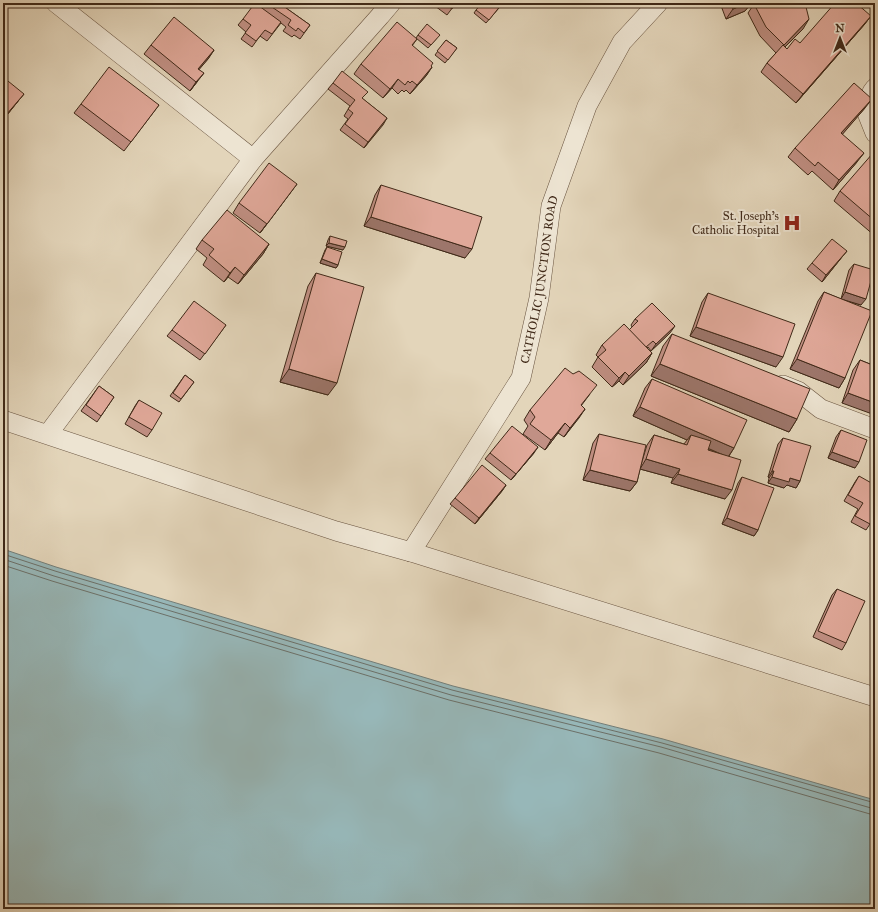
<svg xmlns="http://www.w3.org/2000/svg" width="878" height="912" font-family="'IM FELL Great Primer',serif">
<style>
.water{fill:#97b7b8;stroke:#747e78}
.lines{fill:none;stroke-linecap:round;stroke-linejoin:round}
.shore{stroke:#6c7068;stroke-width:1}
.minor-casing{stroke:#695440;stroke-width:20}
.minor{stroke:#ede4d2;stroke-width:19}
.wall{fill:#c19084;stroke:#402918;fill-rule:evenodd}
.shaded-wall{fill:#9d766b;stroke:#402918}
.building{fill:#e0a899;stroke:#402918}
.labels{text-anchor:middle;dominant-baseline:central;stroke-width:4;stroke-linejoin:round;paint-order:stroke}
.poi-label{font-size:12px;fill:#402918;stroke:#ede4d2;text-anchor:end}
.street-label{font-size:12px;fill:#402918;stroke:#ede4d2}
</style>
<rect width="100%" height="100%" fill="#e3d5ba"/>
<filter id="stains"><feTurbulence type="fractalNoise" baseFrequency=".005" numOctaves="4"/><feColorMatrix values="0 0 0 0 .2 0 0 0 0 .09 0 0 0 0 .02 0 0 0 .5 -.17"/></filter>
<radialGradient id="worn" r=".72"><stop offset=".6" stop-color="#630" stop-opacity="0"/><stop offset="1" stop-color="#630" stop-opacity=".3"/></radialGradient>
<path class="water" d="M3 549 56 567 453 686 663 739 875 800V909H3Z"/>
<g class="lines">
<g class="shore">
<path d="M3 554 55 571 452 690 662 743 875 803"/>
<path d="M3 559 54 576 451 695 661 747 871 808H875"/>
<path d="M3 565 52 581 449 700 659 753 870 814H875"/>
</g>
<g class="minor-casing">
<g id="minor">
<path d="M56 3 253 159"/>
<path d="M875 88 872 92 867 113 875 133"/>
<path d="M783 385 798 391 821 409 875 429"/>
<path d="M3 420 336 531 411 552 875 697"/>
<path d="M48 434 253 159 380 16 391 3"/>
<path id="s1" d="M411 552 521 378 539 298 551 206 587 106 622 42 658 3"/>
</g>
</g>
<use href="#minor" class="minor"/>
</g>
<g class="wall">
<path d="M263 3H279L310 25 300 39 294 35 292 37 283 31 286 27 281 23 267 41 260 36 252 47 241 39 246 32 238 25 243 19 260 7Z"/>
<path d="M431 3H456L447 15Z"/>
<path d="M720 3H755L749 6 745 11 726 19Z"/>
<path d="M754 4 803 29 785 47 787 49 871 16 864 25 796 103 761 72 767 63 776 53 760 36 748 13Z"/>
<path d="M499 8 486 23 474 13 476 10Z"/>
<path d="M418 35 437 38 428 48 416 38Z"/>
<path d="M417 39 412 46 432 67 426 76 410 94 406 90 404 92 402 90 398 94 392 88 383 98 354 74 361 64Z"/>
<path d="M446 40 457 48 445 63 435 55Z"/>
<path d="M151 45 214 50 208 59 199 69 197 82 190 91 144 54Z"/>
<path d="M3 77 19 100 3 120Z"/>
<path d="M333 83 363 99 387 118 364 148 340 130 348 119 344 116 350 106 328 89Z"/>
<path d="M81 104 159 105 124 151 74 113Z"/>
<path d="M865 108 842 134 857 162 833 190 812 171 808 175 788 157 795 148Z"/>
<path d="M875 155V236L834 201 840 191Z"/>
<path d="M381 185 465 258 364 226 375 195Z"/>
<path d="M290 193 260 233 233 213 239 203Z"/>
<path d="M330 236 343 250 326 246 328 240Z"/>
<path d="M202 240 269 244 263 254 238 284 228 277 224 282 203 265 207 258 196 249Z"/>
<path d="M327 247 338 265 336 268 320 263 325 250Z"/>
<path d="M842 257 822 282 807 269 812 263Z"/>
<path d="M854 264 861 305 844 300 845 378 839 388 790 369 818 301 824 292 841 299 849 270Z"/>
<path d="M316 273 328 395 280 382 308 286Z"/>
<path d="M708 293 776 367 690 336 702 302Z"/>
<path d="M635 319 670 333 651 351 648 347 647 348 652 353 646 363 623 385 619 381 612 387 592 367 598 357 596 355 602 345 629 330 632 327 631 325Z"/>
<path d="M226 325 200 360 167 336 172 330Z"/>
<path d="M672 334 797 419 789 432 651 376 663 346Z"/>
<path d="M860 360 875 366 842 403 853 370Z"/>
<path d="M185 375 194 382 179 402 170 396Z"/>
<path d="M652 379 734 448 729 456 725 499 671 483 673 478 640 469 637 482 630 491 583 480 593 443 599 434 640 468 647 445 654 435 684 444 687 440 633 416 645 388ZM709 449 720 454 708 450Z"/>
<path d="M99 386 114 397 97 422 81 411Z"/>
<path d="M590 394 581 406 585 409 564 437 558 433 545 450 523 434 528 426 524 420 530 410Z"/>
<path d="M139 400 152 430 147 437 125 424 135 406Z"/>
<path d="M841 430 855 468 828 458 836 437Z"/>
<path d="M783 438 800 481 796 488 787 485 784 488 768 483 769 478 768 477 778 444Z"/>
<path d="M490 453H534L511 480 485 459Z"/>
<path d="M859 476 870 524 866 530 851 522 858 509 844 501 855 482Z"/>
<path d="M742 477 758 530 754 536 722 524 738 483Z"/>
<path d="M506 485 502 491 475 524 450 504 455 498Z"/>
<path d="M837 589 846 643 842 650 813 637 832 595Z"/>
</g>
<g class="shaded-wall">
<path d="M747 3H755L749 6 745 11 726 19 733 9Z"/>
<path d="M871 16 864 25 796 103 803 94Z"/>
<path d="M809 19 803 29 778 54 784 45Z"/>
<path d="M214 50 208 59 192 78 198 69Z"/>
<path d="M432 67 426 76 410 94 417 85Z"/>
<path d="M204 73 190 91 196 82Z"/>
<path d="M398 79 392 88 383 98 390 89Z"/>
<path d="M24 94 19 100 3 120 6 115Z"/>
<path d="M872 99 865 108 835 143 841 133Z"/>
<path d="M387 118 383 125 364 148 368 142Z"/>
<path d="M864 153 857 162 833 190 839 180Z"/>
<path d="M297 184 290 193 260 233 267 224Z"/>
<path d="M371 217 472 249 465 258 364 226Z"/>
<path d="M329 243 345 247 343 250 326 246Z"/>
<path d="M269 244 263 254 238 284 244 275Z"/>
<path d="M847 251 842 257 822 282 826 275Z"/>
<path d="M322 259 338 265 336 268 320 263Z"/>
<path d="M235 267 228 277 224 282 230 273Z"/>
<path d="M845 292 866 299 861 305 841 299Z"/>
<path d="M675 326 670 333 651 351 656 344Z"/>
<path d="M696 327 783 357 776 367 690 336Z"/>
<path d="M652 353 646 363 623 385 629 376Z"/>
<path d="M797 359 845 378 839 388 790 369Z"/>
<path d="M660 364 797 419 789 432 651 376Z"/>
<path d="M289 369 337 383 328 395 280 382Z"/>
<path d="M625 372 619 381 612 387 619 378Z"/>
<path d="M848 393 875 403V415L842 403Z"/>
<path d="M640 407 734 448 728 457 689 440 691 435 687 440 633 416Z"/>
<path d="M585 409 579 418 564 437 570 428Z"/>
<path d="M565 423 558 433 545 450 551 440Z"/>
<path d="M538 447 534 453 511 480 516 474Z"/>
<path d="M832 452 859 462 855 468 828 458Z"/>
<path d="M646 459 680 469 673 478 640 469Z"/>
<path d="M590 470 637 482 630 491 583 480Z"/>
<path d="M772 471H774L769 478 768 477Z"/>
<path d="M678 474 732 490 725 499 671 483Z"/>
<path d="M772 477 790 478 800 481 796 488 787 485 784 488 768 483Z"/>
<path d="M506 485 502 491 475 524 479 518Z"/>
<path d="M727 518 758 530 754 536 722 524Z"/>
</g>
<g class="building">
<path d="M255 3 281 22 272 34 265 30 256 41 245 33 251 25 243 19Z"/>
<path d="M266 3H279L310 25 304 33 298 28 296 31 288 25 291 20Z"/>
<path d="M444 3H456L452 9Z"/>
<path d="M482 3H498L501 5 489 20 476 10Z"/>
<path d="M730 3H748L733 9Z"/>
<path d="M755 3H805L809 19 784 45 766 27 754 4Z"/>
<path d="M835 3H856L871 16 803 94 767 63 783 45 787 49 795 39 800 43Z"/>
<path d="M174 17 214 50 198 69 204 73 196 82 151 45Z"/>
<path d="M397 22 417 39 412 45 433 63 431 66 432 67 417 85 412 81 410 83 408 81 405 85 398 79 390 89 361 64Z"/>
<path d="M427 24 440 35 431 45 418 35Z"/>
<path d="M446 40 457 48 448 60 437 51Z"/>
<path d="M109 67 159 105 131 142 81 104Z"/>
<path d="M342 71 368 92 362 98 387 118 368 142 345 124 353 113 348 109 355 100 333 83Z"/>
<path d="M3 77 24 94 6 115 3 113Z"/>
<path d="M854 83 872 99 841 133 864 153 839 180 818 162 815 166 795 148Z"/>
<path d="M873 153 875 155V221L840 191Z"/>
<path d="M269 163 297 184 267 224 239 203Z"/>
<path d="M381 185 482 217 472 249 371 217Z"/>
<path d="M227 210 269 244 244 275 235 267 230 273 209 255 214 249 202 240Z"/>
<path d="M330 236 347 241 345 247 329 243Z"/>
<path d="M832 239 847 251 826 275 812 263Z"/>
<path d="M327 247 342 252 338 265 322 259Z"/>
<path d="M854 264 874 270 866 299 845 292Z"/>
<path d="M316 273 364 287 337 383 289 369Z"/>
<path d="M824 292 872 311 845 378 797 359Z"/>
<path d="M708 293 795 324 783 357 696 327Z"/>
<path d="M194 301 226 325 205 354 172 330Z"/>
<path d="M652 303 675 326 656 344 653 341 646 347 629 330 638 321 635 319Z"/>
<path d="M624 324 652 353 629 376 625 372 619 378 598 357 606 350 602 345Z"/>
<path d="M672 334 810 389 797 419 660 364Z"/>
<path d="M860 360 875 366V403L848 393Z"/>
<path d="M565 368 573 374 579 371 597 385 581 405 585 409 570 428 565 423 551 440 530 424 535 417 530 410Z"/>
<path d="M185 375 194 382 181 399 173 393Z"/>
<path d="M652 379 747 420 734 448 640 407Z"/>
<path d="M99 386 114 397 101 416 86 405Z"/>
<path d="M139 400 162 413 152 430 129 417Z"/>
<path d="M512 426 538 447 516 474 490 453Z"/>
<path d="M841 430 867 440 859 462 832 452Z"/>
<path d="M599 434 646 445 637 482 590 470Z"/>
<path d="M654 435 687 445 691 435 711 441 708 450 741 460 732 490 678 474 680 469 646 459Z"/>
<path d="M783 438 811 446 800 481 790 478 789 482 772 477 774 471H772Z"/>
<path d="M482 465 506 485 479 518 455 498Z"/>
<path d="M859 476 875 485V516L870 524 855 516 863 503 848 495Z"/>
<path d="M742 477 774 488 758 530 727 518Z"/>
<path d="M837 589 865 601 846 643 818 631Z"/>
</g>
<defs>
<g id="hospital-bare" transform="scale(1.38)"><path d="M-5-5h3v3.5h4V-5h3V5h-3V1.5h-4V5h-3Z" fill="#8f2418" stroke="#ede4d2" stroke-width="2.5" paint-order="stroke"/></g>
</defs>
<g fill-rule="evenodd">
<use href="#hospital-bare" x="792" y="223"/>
</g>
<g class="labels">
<g class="poi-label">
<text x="779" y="216">St. Joseph's<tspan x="779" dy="14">Catholic Hospital</tspan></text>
</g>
<g class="street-label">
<text stroke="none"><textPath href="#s1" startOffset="306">CATHOLIC JUNCTION ROAD</textPath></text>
</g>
</g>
<rect width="878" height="912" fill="none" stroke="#e3d5ba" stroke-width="16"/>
<rect x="4" y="4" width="870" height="904" fill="none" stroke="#402918" stroke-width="2"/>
<rect x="8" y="8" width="862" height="896" fill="none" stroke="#402918"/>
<g transform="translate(840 38)" stroke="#ede4d2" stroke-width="3" paint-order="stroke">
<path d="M0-3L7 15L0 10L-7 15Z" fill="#402918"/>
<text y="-6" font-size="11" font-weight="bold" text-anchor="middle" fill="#402918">N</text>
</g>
<rect width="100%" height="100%" filter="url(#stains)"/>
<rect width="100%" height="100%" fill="url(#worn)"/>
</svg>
